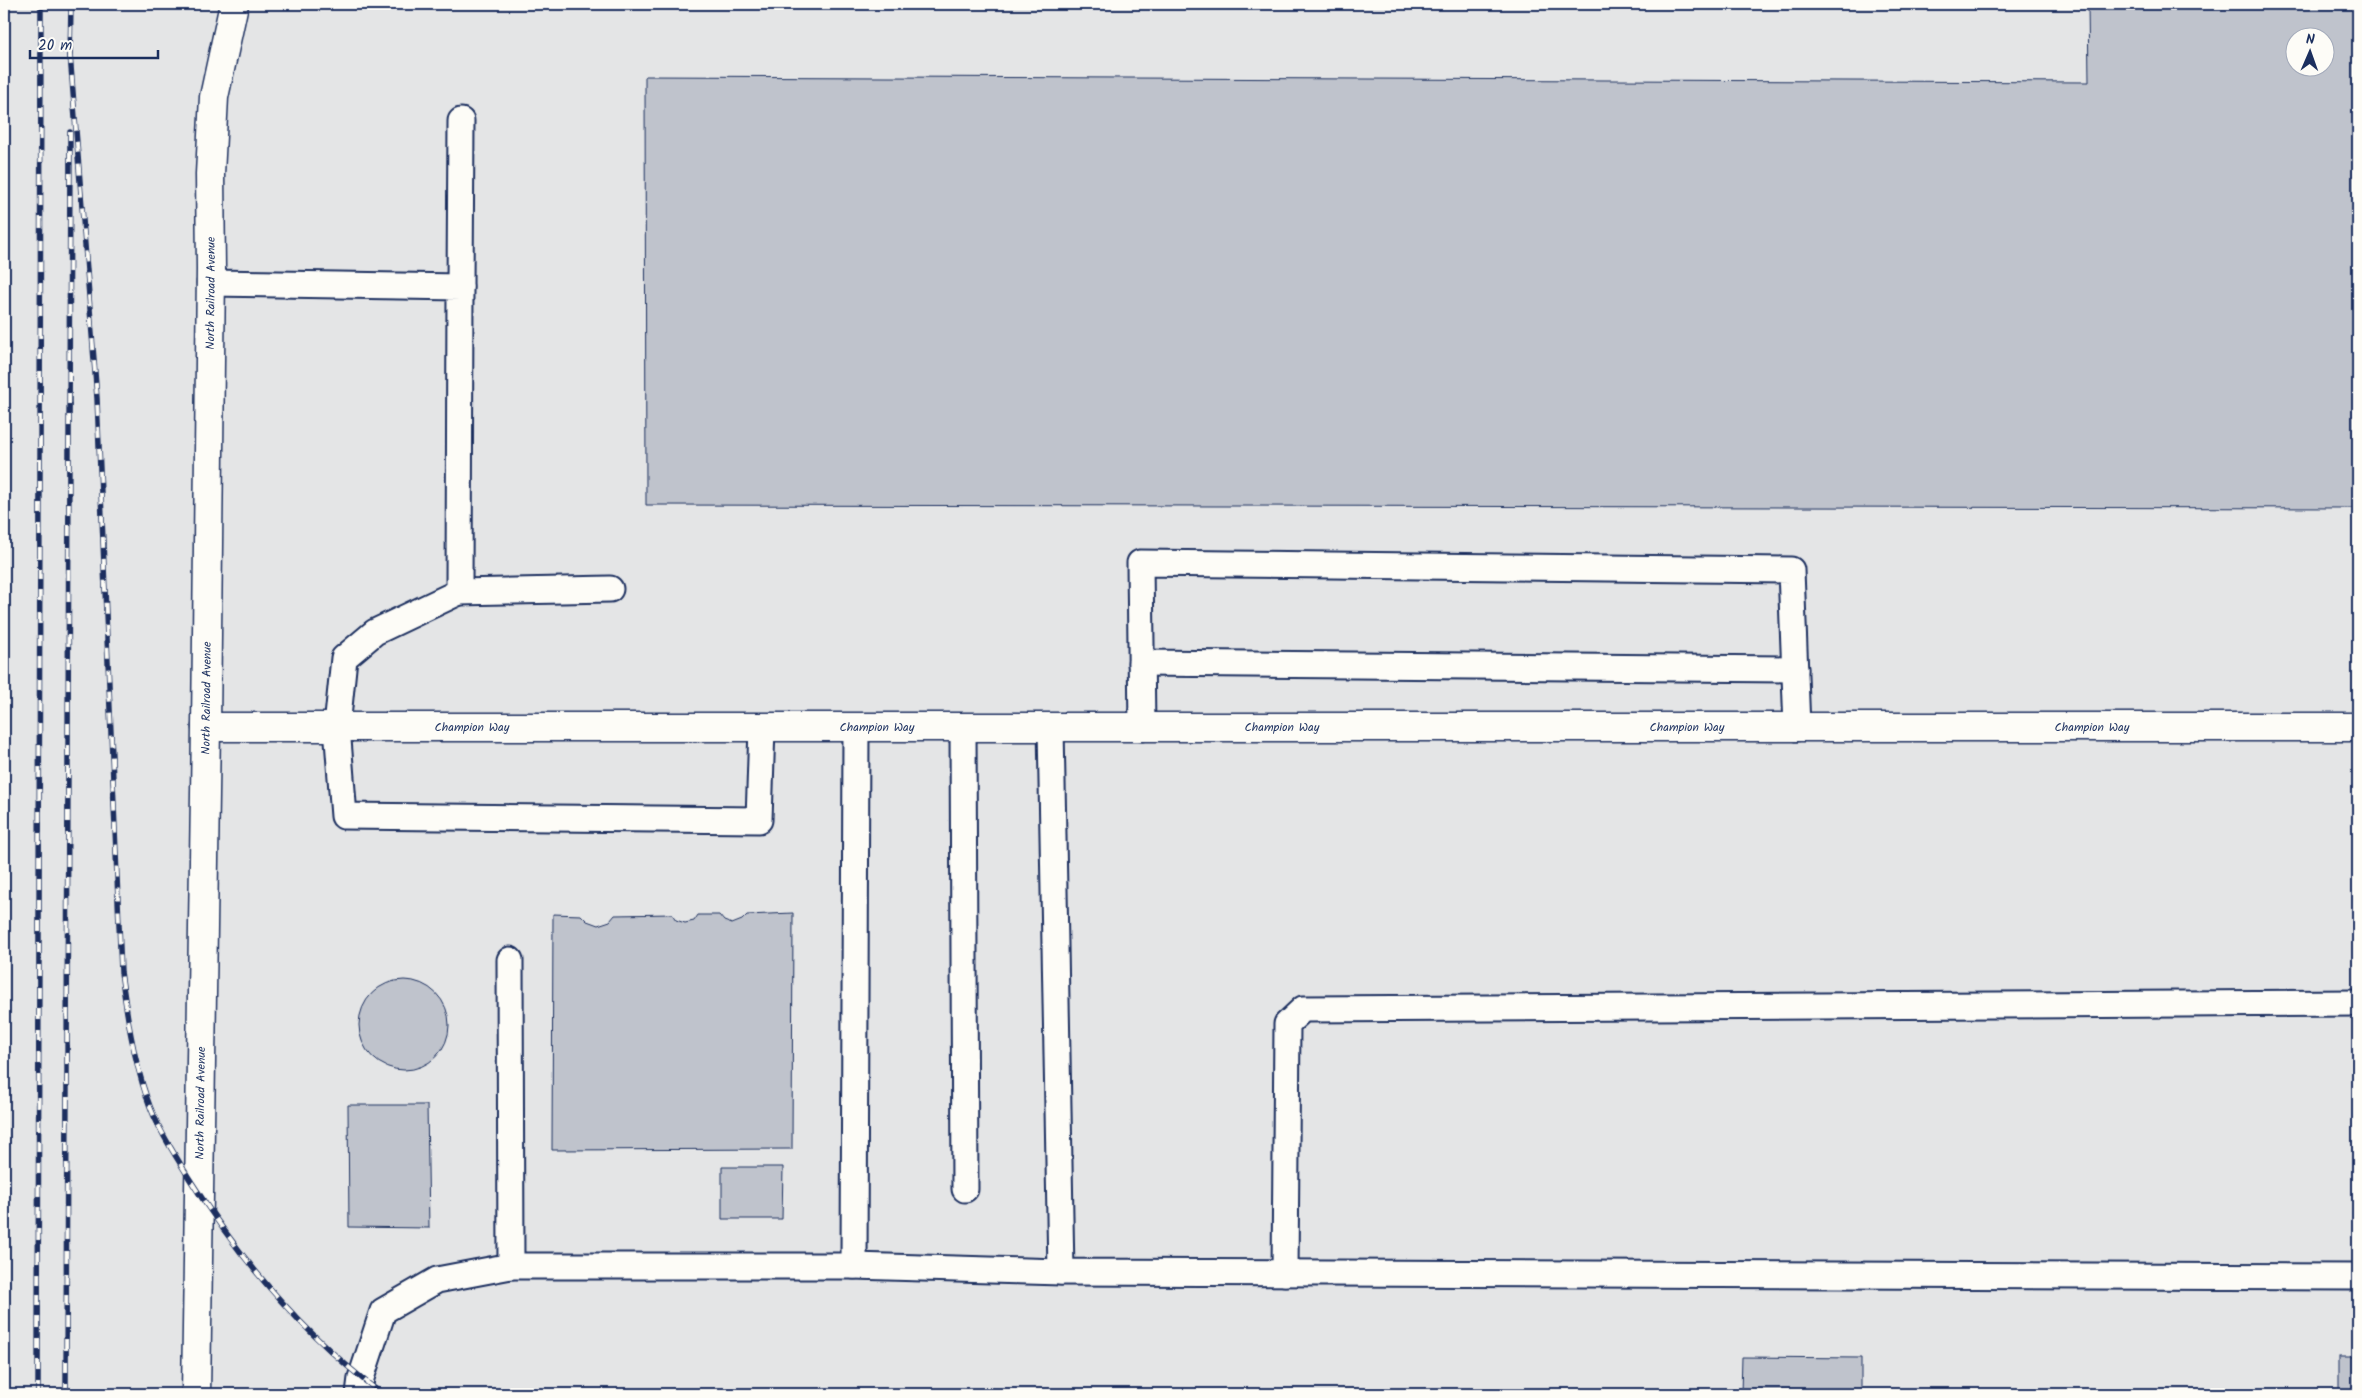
<svg xmlns="http://www.w3.org/2000/svg" width="2362" height="1398" font-family="Kalam,sans-serif">
<style>
.built{fill:#e4e5e6;fill-rule:evenodd}
.building{fill:#bfc3cc;stroke:#1b2f5e;fill-rule:evenodd}
.lines{fill:none;stroke-linecap:round;stroke-linejoin:round}
.service-casing{stroke:#1b2f5e;stroke-width:29}
.minor-casing{stroke:#1b2f5e;stroke-width:31}
.service{stroke:#fdfcf7;stroke-width:25}
.minor{stroke:#fdfcf7;stroke-width:28}
.rail-casing{stroke:#1b2f5e;stroke-width:5.5}
.rail{stroke:#fdfcf7;stroke-width:4;stroke-dasharray:11;stroke-linecap:butt}
.labels{text-anchor:middle;dominant-baseline:central;stroke-width:4.5;stroke-linejoin:round;paint-order:stroke}
.street-label{font-size:12px;fill:#1b2f5e;stroke:#fdfcf7}
</style>
<rect width="100%" height="100%" fill="#f4f4f1"/>
<filter id="ink" filterUnits="userSpaceOnUse"><feTurbulence type="fractalNoise" baseFrequency=".02" numOctaves="2"/><feDisplacementMap in="SourceGraphic" scale="10" xChannelSelector="R" yChannelSelector="G"/><feConvolveMatrix kernelMatrix="1 2 1 2 8 2 1 2 1" color-interpolation-filters="sRGB"/></filter>
<g filter="url(#ink)">
<path class="built" d="M4 4H2358V1394H4ZM2294 38H2324V68H2294Z"/>
<g class="building">
<path d="M2088 4H2358V508L646 505 645 76 2089 82ZM2294 38H2324V68H2294Z"/>
<path d="M793 913 792 1149 552 1150 553 914 581 915 587 921 598 925 610 921 615 915 672 914 676 920 685 923 694 921 698 915H719L724 921 732 924 742 920 747 915Z"/>
<circle cx="404" cy="1025" r="45"/>
<path d="M348 1105H427L429 1228 349 1227Z"/>
<path d="M722 1167H783L782 1219H722Z"/>
<path d="M1742 1357 1861 1358V1394H1946H1741Z"/>
<rect x="2339" y="1357" width="19" height="37"/>
</g>
<g class="lines">
<g class="service-casing">
<g id="service">
<path d="M210 283 460 287 459 592 610 589"/>
<path d="M460 287 461 121"/>
<path d="M459 592 375 632 344 658 337 727 344 816 759 820 762 727"/>
<path d="M1141 663 1795 669"/>
<path d="M963 727 965 1189"/>
<path d="M1051 727 1061 1272"/>
<path d="M1142 728 1140 563 1791 570 1797 728"/>
<path d="M510 960 511 1266"/>
<path d="M854 1266 856 728"/>
<path d="M1285 1273 1287 1024 1303 1009 2358 1003"/>
<path d="M359 1394 361 1378 383 1311 437 1280 511 1266H854L1061 1272 2358 1277"/>
</g>
</g>
<g class="minor-casing">
<g id="minor">
<path id="s1" d="M206 727H2358"/>
<path id="s2" d="M196 1394 206 727 211 269 210 174 214 97 234 4"/>
</g>
</g>
<use href="#service" class="service"/>
<use href="#minor" class="minor"/>
<g class="rail-casing">
<g id="rail">
<path d="M70 54 97 398 121 972C127 1015 133 1057 147 1098 156 1126 174 1153 189 1178 241 1261 304 1335 382 1394"/>
<path d="M70 59 71 4"/>
<path d="M38 1394 41 4"/>
<path d="M66 1394 70 132"/>
</g>
</g>
<use href="#rail" class="rail"/>
</g>
</g>
<g class="labels">
<g class="street-label">
<text stroke="none"><textPath href="#s2" startOffset="1101">North Railroad Avenue</textPath></text>
<text stroke="none"><textPath href="#s2" startOffset="696">North Railroad Avenue</textPath></text>
<text stroke="none"><textPath href="#s1" startOffset="266">Champion Way</textPath></text>
<text stroke="none"><textPath href="#s1" startOffset="671">Champion Way</textPath></text>
<text stroke="none"><textPath href="#s1" startOffset="1076">Champion Way</textPath></text>
<text stroke="none"><textPath href="#s1" startOffset="1481">Champion Way</textPath></text>
<text stroke="none"><textPath href="#s1" startOffset="1886">Champion Way</textPath></text>
<text stroke="none"><textPath href="#s2" startOffset="291">North Railroad Avenue</textPath></text>
</g>
</g>
<rect width="2362" height="1398" fill="none" stroke="#fdfcf7" stroke-width="20"/>
<rect x="10" y="10" width="2342" height="1378" fill="none" stroke="#1b2f5e" stroke-width="2" filter="url(#ink)"/>
<g transform="translate(2310 52) rotate(2)"><circle r="24" fill="#fdfcf7" stroke="#a3aaba"/>
<path d="M0-4L9 19L0 12L-9 19Z" fill="#1b2f5e"/>
<text y="-8" font-size="14" font-weight="bold" text-anchor="middle" fill="#1b2f5e">N</text>
</g>
<path d="M30 50v8h128v-8" fill="none" stroke="#1b2f5e" stroke-width="2.5"/>
<text x="38" y="50" font-size="15" fill="#1b2f5e" stroke="#fdfcf7" stroke-width="4" paint-order="stroke">20 m</text>
</svg>
